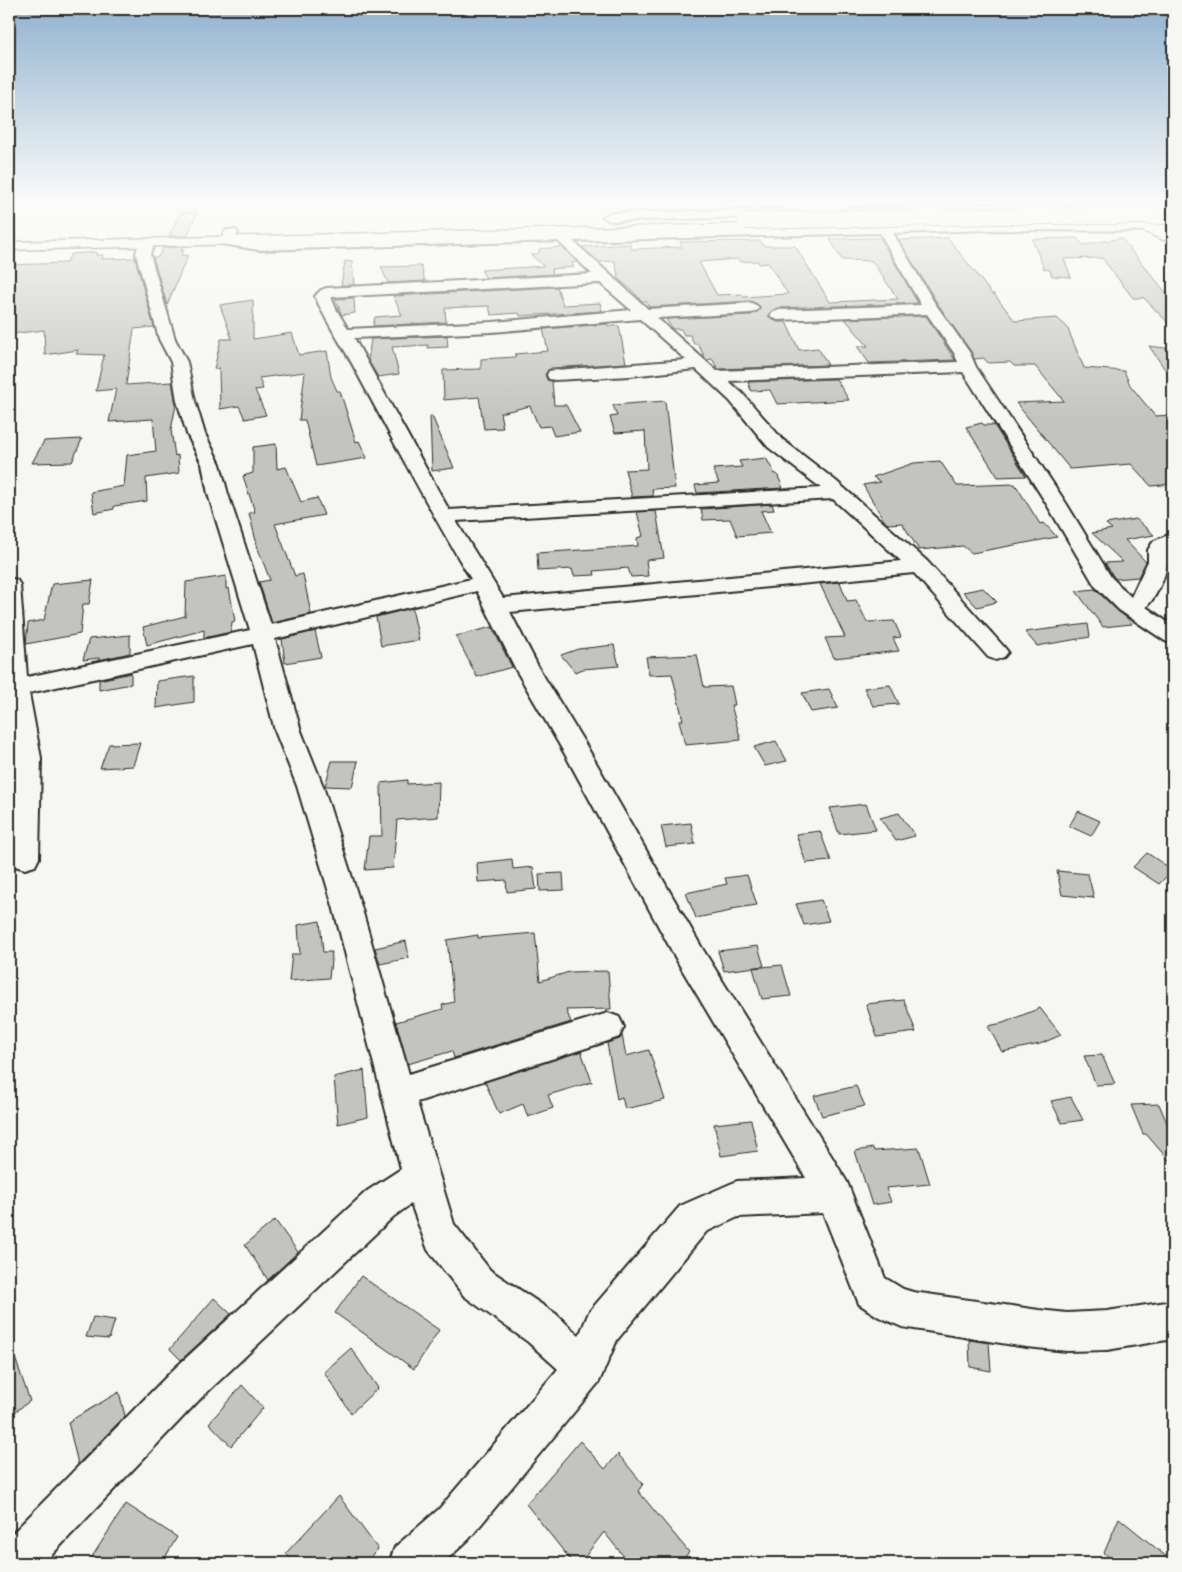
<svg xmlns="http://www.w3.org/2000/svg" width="1182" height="1572" font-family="'Indie Flower',sans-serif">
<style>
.building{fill:#c3c3c0;stroke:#2b2b2b;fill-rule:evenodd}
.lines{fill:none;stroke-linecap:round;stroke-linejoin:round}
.minor-casing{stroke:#2b2b2b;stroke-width:4}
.major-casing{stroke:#2b2b2b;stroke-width:3}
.highway-casing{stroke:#2b2b2b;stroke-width:3}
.minor{fill:#f6f6f2;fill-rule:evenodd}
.major{fill:#f6f6f2;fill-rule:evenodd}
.highway{fill:#f6f6f2;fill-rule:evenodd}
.highway-bridge-casing{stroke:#2b2b2b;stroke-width:18;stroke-linecap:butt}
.highway-bridge{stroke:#f6f6f2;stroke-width:16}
</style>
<rect width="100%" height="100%" fill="#f6f6f2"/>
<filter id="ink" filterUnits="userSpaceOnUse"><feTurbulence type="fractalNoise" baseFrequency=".02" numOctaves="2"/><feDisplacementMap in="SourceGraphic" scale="10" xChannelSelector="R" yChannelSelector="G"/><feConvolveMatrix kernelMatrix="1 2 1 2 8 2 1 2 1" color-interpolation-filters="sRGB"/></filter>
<g filter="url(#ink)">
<g class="building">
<path d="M197 212 187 236H169L180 213Z"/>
<path d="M880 238 918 303 777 308 772 311 769 316 777 322H786L799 350 818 348 828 365 718 369 712 359 707 360 705 358 698 344H694L690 335H684L681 329H672L666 319 751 315 760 309 757 304 751 301 649 307 646 301H642L630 288 619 280 615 261 599 262 582 247 630 244 632 249 682 247 680 242 760 241 763 245 768 246H795L830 302 898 299 872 261 842 260 830 239ZM738 259 740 262 758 261 759 264 768 263 788 294 744 297 742 294 717 295 699 262Z"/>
<path d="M948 238 992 294H994L1015 321 1057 318 1067 327 1084 368 1124 371 1130 385 1155 416 1173 415V484L1151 486 1131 464 1070 469 1016 403 1064 401 1035 366H1014L1010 362 988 363 984 358 974 359 936 301 899 240Z"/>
<path d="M1077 238 1083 245 1121 238 1173 301V328L1144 298H1133L1102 258 1064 259 1071 277 1052 276 1050 270 1044 269 1032 239Z"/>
<path d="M182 247 181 251 184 250 181 256 188 255 167 305 153 257H158L163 248Z"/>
<path d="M562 247 577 262 572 263 574 267 552 269 553 274 486 278 481 270 544 266 531 255 539 253V249Z"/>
<path d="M97 252 96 255H103L102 259 135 258 154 327 134 329 126 385 172 382 176 405 171 430 175 456 178 455 179 473 146 478 147 501 114 506V509L94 513 91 492 124 486 127 455 156 451 153 419 109 422 116 389 96 391 104 355 76 354 78 350 45 355 44 330 11 334 9 265 66 263 71 254Z"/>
<path d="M345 261 352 262 354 285H341Z"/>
<path d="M421 266 425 281 388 283 381 267Z"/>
<path d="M557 287 563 305 600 303 602 311 520 316 519 313 491 315 489 306 445 308 446 322 373 326 375 317 402 315 393 296Z"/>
<path d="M354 298 355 313 342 315 335 299Z"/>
<path d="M253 300V339L292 333 299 355 327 351 331 377 337 391H340L356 442 359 441 367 458 316 466 305 420H299L305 372 259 378 263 389 255 390 266 415 245 419 239 406 220 409 219 368 214 369 221 339H232L220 305Z"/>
<path d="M926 316 955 360 869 363 857 346H868L845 319Z"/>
<path d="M607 324 608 326H619L626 363 551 368 545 374 547 380 552 381 554 405H566L580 432 554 436 550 426 539 427 530 406 500 413 503 428 484 429 479 397 444 400 443 370 481 369V359L516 357 515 354 548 351 543 329Z"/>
<path d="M447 336 448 347 428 348V345L392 347 399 374 378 377 368 360 371 339Z"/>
<path d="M1149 346 1173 349V381Z"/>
<path d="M836 379 849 400 777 404 770 390 751 391 748 382Z"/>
<path d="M665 401 675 488 652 489 653 496 632 497 625 470 647 469 645 431 615 433 610 417 617 416 613 405Z"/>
<path d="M430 416H432L454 468 432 471Z"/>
<path d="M982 423 984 425H994L1026 476 998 477 966 427Z"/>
<path d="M82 439 72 462 32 463 44 441Z"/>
<path d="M276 444 277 469 286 467 301 502 317 498 324 515 275 524 295 576 303 574 311 614 272 623 259 582 270 580 258 549 249 513 255 512 243 476 253 473V447Z"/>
<path d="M766 458 775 474H777L783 488 697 493 695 485 719 483 713 469 742 467 739 461Z"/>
<path d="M940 461 957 486 1015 484 1040 524 1044 523 1057 537 972 553 963 546 919 550 902 523 888 524 885 522 863 485 880 482 873 477 914 463Z"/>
<path d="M772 504 774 510 761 511 771 533 737 536 730 519 703 520 701 509Z"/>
<path d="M656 511 664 558 646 560 648 576 631 577 628 568 594 571 595 575 574 576 572 569 538 571 537 553 638 546 637 538 643 536 637 512Z"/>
<path d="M1136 519 1154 535 1125 540 1146 562 1138 577 1115 579 1105 563 1123 562 1092 533 1112 529 1106 524Z"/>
<path d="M226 576V589L229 588 235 621 232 622 231 632 204 638V630L147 645 143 627 185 616 186 582Z"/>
<path d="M93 580 89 604H83L80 634 26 644 28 623 44 620 52 584Z"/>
<path d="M840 582 847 601 856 600 867 622 894 621 901 637 893 638 899 651 834 658 825 638 845 637 820 584Z"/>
<path d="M983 588 997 602 977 607 963 592Z"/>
<path d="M1095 589 1118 611 1127 618 1132 624 1103 627 1076 591Z"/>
<path d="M412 608 419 640 381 646 376 617Z"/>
<path d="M1088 624 1090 637 1037 646 1025 632Z"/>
<path d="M492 627 512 667 477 677 456 636Z"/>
<path d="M315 631 321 657 285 663 282 639Z"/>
<path d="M130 635V653L99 660V658L83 660 89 639Z"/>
<path d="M614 645 619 666 583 669 575 672 561 655 578 649Z"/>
<path d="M697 655 704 687 731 686 735 705H731L741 740 685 745 679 720H683L672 674 649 675 646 657Z"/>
<path d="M131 673V684L99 690V680Z"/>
<path d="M194 676V702L156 708 157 681Z"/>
<path d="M890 685 899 704 873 706 864 688Z"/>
<path d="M829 689 838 708 811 712 802 693Z"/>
<path d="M776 741 787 761 765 766 754 747Z"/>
<path d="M140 743 133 766 100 768 109 744Z"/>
<path d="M332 761H358L352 787 325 786Z"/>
<path d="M407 780V784L439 782 438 817 397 820 393 868 365 870 369 836H382L381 783Z"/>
<path d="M866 804 876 830 839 834 830 808Z"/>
<path d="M1078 811 1100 821 1091 836 1069 826Z"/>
<path d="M899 813 915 836 896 841 880 818Z"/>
<path d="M691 823 695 844 666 847 661 826Z"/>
<path d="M820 831 831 861 806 863 796 834Z"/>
<path d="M1147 853 1173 870 1159 884 1133 867Z"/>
<path d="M512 859 513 869 533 867 536 889 507 892 506 880 478 882 477 863Z"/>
<path d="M1057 871 1088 874 1094 898 1062 895Z"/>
<path d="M563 873 564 890 540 891 539 874Z"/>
<path d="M747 875 757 905 731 909V911L696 918 686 893 727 884 725 878Z"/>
<path d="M821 900 829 921 804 925 796 904Z"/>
<path d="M320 921 323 952H332L329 978 289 981 292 954H300L298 925Z"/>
<path d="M535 933 540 981 569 972 608 971 611 1009 566 1010 571 1022 454 1058 452 1051 408 1064 396 1022 443 1009 442 1005 454 1002 447 940 478 935V938Z"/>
<path d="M406 941 409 958 380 964 375 948Z"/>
<path d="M758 946 764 966 724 971 718 951Z"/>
<path d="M782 965 791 996 762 999 753 968Z"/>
<path d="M904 1000 916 1032 877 1037 866 1004Z"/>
<path d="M1040 1008 1061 1035 1040 1044 1002 1052 988 1026 1003 1023Z"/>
<path d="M622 1035 626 1056 649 1050 665 1100 625 1109 622 1097 617 1099 607 1043 620 1039Z"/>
<path d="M581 1051 592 1082 548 1095 553 1108 528 1117 523 1104 499 1114 485 1082Z"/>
<path d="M1102 1055 1115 1084 1096 1085 1084 1056Z"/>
<path d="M364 1070 368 1117 338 1124 334 1077Z"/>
<path d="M856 1086 865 1106 822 1116 814 1096Z"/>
<path d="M1071 1097 1083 1120 1062 1123 1051 1101Z"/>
<path d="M1159 1104 1173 1137V1165L1146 1134H1143L1131 1105Z"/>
<path d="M751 1120 758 1151 721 1156 714 1124Z"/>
<path d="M873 1148 874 1151 919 1148 930 1184 886 1188 891 1202 872 1205 855 1151Z"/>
<path d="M275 1220 298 1252 268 1280 245 1245Z"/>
<path d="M361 1276 439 1330 414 1369 335 1313Z"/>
<path d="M214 1298 231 1314 181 1360 170 1349Z"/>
<path d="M93 1317 115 1320 109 1339 86 1337Z"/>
<path d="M969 1340 989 1343 991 1371 970 1367Z"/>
<path d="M11 1346 30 1401 9 1416V1347Z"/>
<path d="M351 1348 378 1388 351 1413 324 1372Z"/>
<path d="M242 1385 263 1408 231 1446 209 1423Z"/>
<path d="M119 1392 125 1416 78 1464 68 1422Z"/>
<path d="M580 1441 605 1469 618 1454 643 1484 638 1491 689 1552 680 1563H629L604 1532 580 1563H573L526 1504Z"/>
<path d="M339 1496 378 1549 365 1563H293L286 1553Z"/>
<path d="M126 1504 177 1537 162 1563H88Z"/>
<path d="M1119 1518 1173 1562V1563H1117L1104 1553Z"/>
</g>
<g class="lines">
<g class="minor-casing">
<g id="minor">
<path d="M1023 203 1118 206 1125 210 1118 214 1023 211 847 216 840 212 847 208Z"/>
<path d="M778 209 785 213 783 216 610 221 603 217 610 213Z"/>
<path d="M991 222 1173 223V231L991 230 893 233 934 302 970 353 976 367 1066 503 1111 577 1131 597 1148 561V550L1151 545 1154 541 1173 533V547L1168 550C1170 567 1159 595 1146 607L1173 626V643L1165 641 1119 610 1095 586 1046 503 963 372 728 381 742 393 782 439 836 481 927 561 1004 647 1008 652 1004 657 996 660 988 657 914 573 510 612 540 670 587 747 702 948 832 1157 847 1182 885 1278 903 1289 913 1292 1039 1310 1067 1313 1107 1311 1173 1301V1339L1107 1350 1067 1351 1026 1347 902 1327 879 1317 859 1304 823 1213 738 1217 706 1232 617 1340 599 1382 469 1539 443 1563H389L395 1547 439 1509 558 1369 528 1342 464 1296 428 1250 411 1204 393 1217 201 1398 44 1563H9V1537L173 1370 367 1191 401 1169 333 906 297 786 275 731 253 644 29 693 41 758 39 858 35 866 25 869 15 866 11 858 15 758 9 718V578L17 580 20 585 27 677 250 630 208 494 202 464 187 434 177 401 171 362 159 339 136 254C137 246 140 241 148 239L155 243 150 254 175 339 187 362 195 401 205 434 220 464 228 494 271 625 471 579C430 512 394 442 357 373 344 347 326 323 315 296L321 290 326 288 592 274 558 241 259 250 222 244 220 241 226 230H236L238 233 235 238 259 242 550 233 552 230 557 229 565 233 613 232 614 228 619 227 642 231H694ZM880 233 921 305 778 310 773 312 770 315 773 318 778 320 927 314 954 353 958 362 717 371 657 318 751 313 756 311 759 308 756 305 751 303 648 309 573 241ZM600 283 631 310 492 322 348 329 336 309 331 297ZM640 319 686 360 555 370 549 371 547 375 549 379 555 380 630 376 696 369 730 401 768 447 821 488 449 510 354 338 492 332ZM833 499 901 561 503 598 456 521ZM477 591 516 670 566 756 680 966 806 1178 737 1181 680 1206 589 1312 579 1336 556 1314 490 1270 454 1224 417 1102 608 1041 619 1037 624 1027 619 1017 608 1013 409 1074 361 906 323 786 301 731 275 639Z"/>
</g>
</g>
<g class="major-casing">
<path id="major" d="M1117 206 1173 235V244L1138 229 1112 213 1110 210Z"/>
</g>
<g class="highway-casing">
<path id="highway" d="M746 224 751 225 753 228 751 231 9 250V242Z"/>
</g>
<use href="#minor" class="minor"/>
<use href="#major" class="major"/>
<use href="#highway" class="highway"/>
<g class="highway-bridge-casing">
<path id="highway-bridge" d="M745 221 991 216H1173"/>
</g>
<use href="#highway-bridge" class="highway-bridge"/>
</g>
</g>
<linearGradient id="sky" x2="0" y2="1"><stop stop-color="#91b2d0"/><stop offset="0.48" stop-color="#fbfbf9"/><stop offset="1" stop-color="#fbfbf9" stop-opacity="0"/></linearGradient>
<rect width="1182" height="421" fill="url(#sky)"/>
<rect width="1182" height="1572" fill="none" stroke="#f6f6f2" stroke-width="30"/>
<rect x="15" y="15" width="1152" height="1542" fill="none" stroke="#2b2b2b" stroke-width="2" filter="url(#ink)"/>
</svg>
